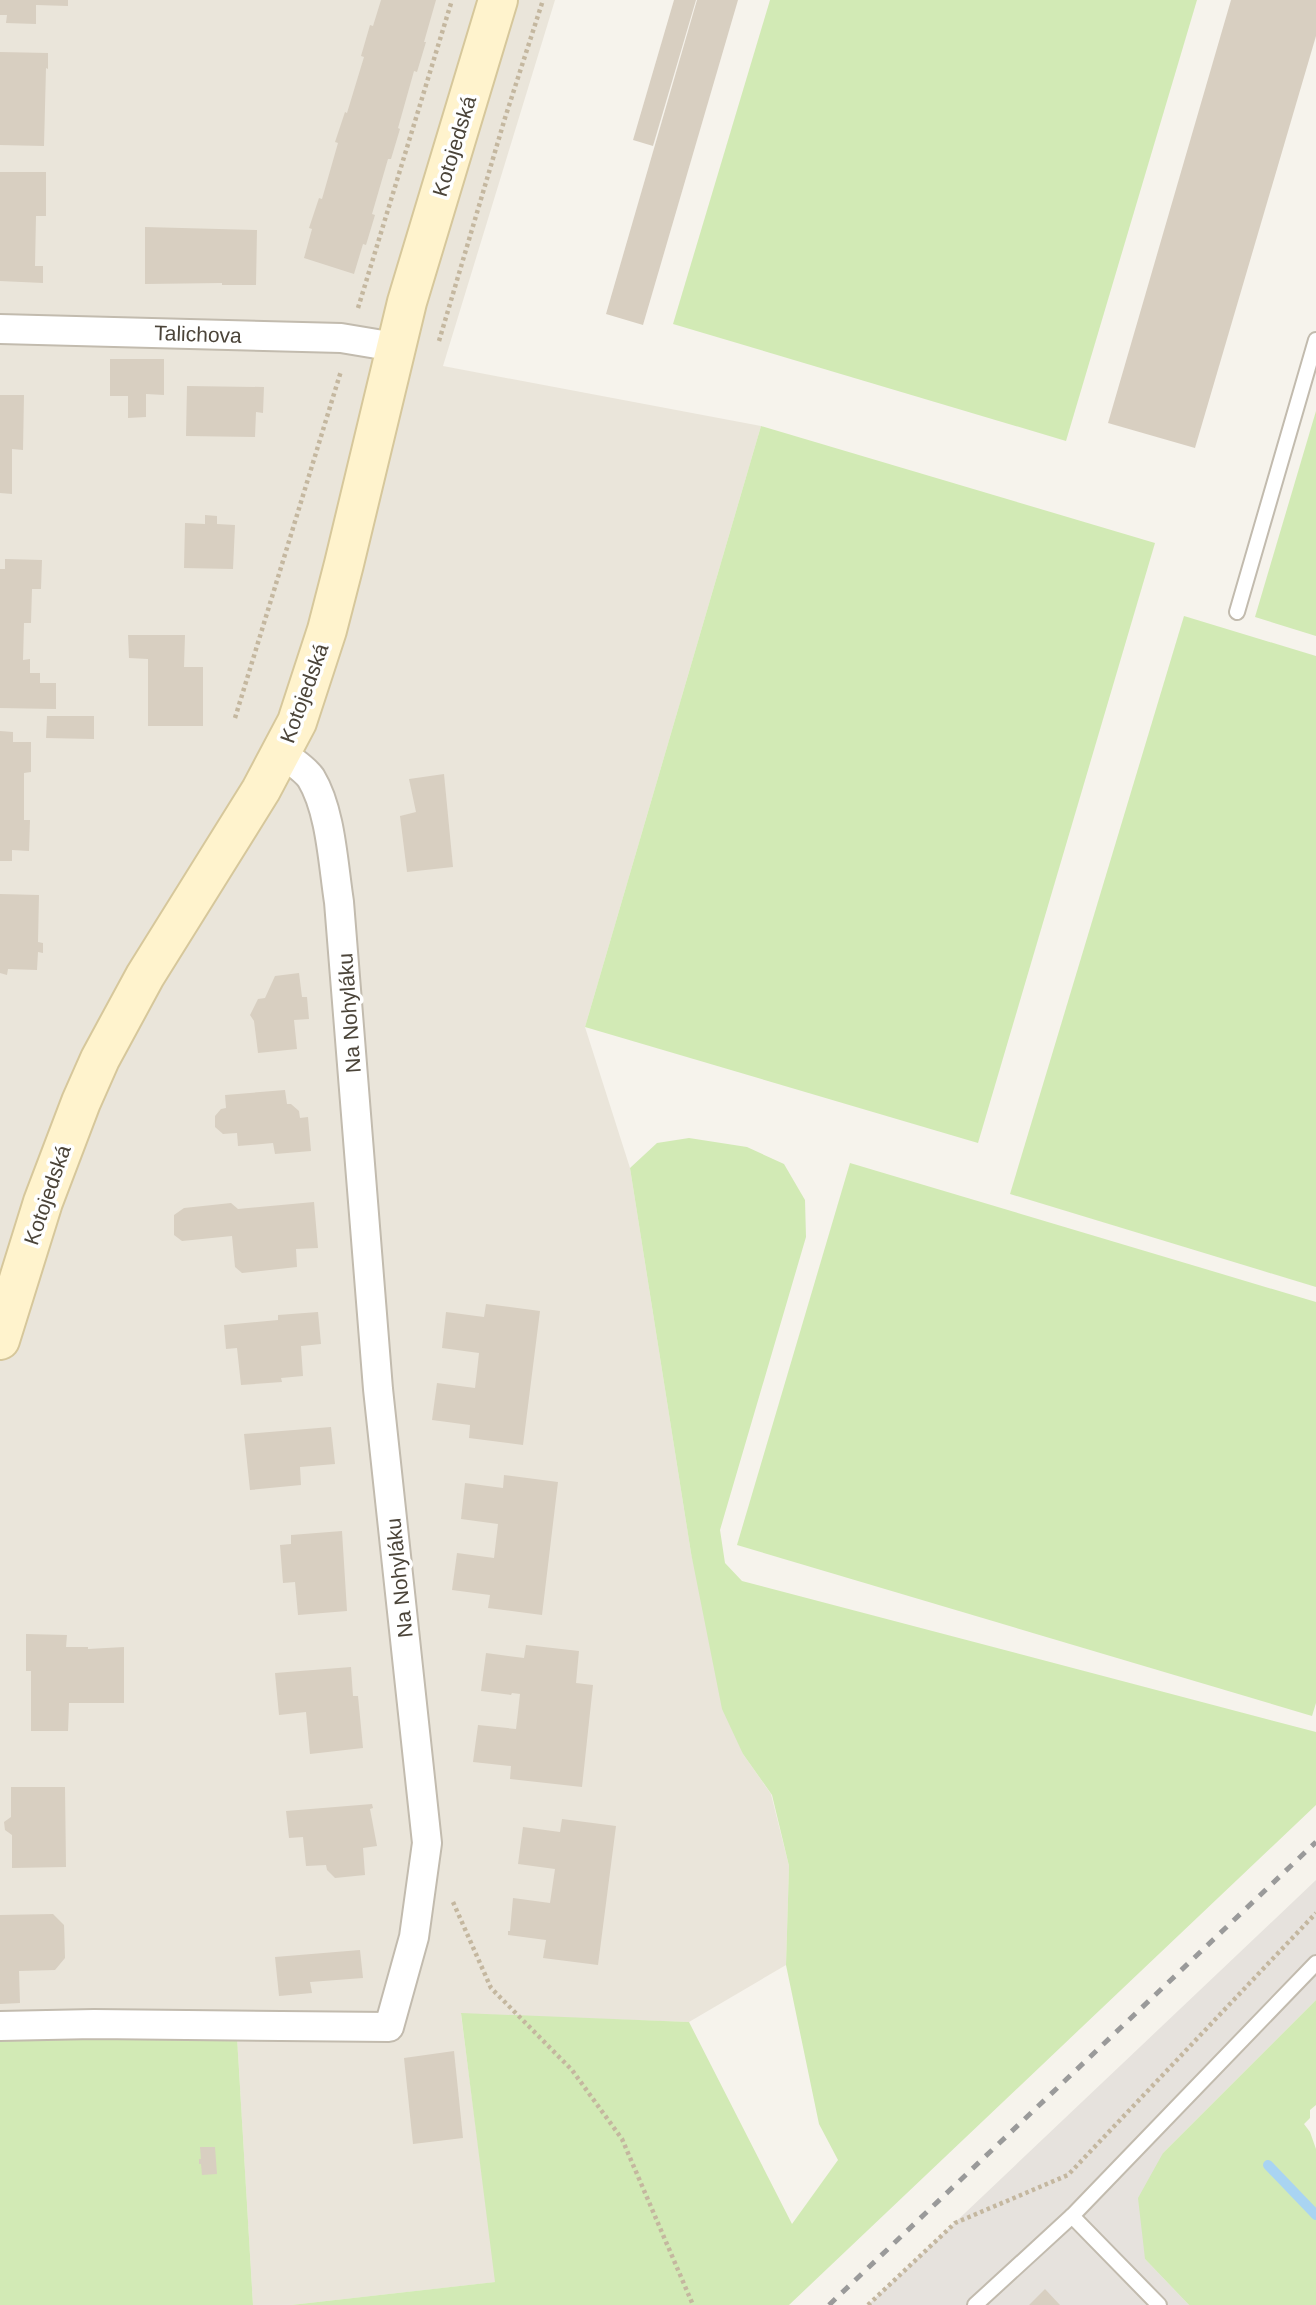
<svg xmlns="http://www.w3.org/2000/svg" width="1316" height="2305" font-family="Arial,sans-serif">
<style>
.residential{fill:#eae5da}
.industrial{fill:#e6e2dd}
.green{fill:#d2eab5}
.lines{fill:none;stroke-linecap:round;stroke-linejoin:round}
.stream{stroke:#a9d4f2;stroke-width:10}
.building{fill:#d8cfc1}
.service-casing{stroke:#c2bbae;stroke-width:18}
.minor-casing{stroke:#c2bbae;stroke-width:32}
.secondary-casing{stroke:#d6c79b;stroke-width:42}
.path{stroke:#c4b79f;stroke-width:4.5;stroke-dasharray:3.5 3.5;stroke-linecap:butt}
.service{stroke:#fff;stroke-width:14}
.minor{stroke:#fff;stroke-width:28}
.secondary{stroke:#fff3cd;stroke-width:38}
.rail{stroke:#9a9a9a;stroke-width:5;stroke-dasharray:9 9;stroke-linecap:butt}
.labels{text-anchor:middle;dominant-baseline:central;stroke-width:7;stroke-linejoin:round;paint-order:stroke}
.street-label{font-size:21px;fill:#4b4439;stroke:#fff}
</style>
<rect width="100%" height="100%" fill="#f6f3ec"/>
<path class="residential" d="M0 0H555L443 366 761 426 585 1027 630 1168 691 1553 743 1754 771 1794 789 1866 786 1965 689 2022 461 2014 496 2282 291 2305H253L237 2037 0 2036Z"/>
<path class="industrial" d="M1316 1880V2000L1163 2153 1145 2259 1189 2305H868Z"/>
<g class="green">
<path d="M770 0H1197L1066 441 673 324Z"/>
<path d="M1316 411V636L1255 617Z"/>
<path d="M761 426 1155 543 978 1143 585 1027Z"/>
<path d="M1184 616 1316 656V1287L1010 1194Z"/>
<path d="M689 1138 747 1147 784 1164 805 1200 806 1237 720 1530 725 1563 742 1581 1316 1732V1805L789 2305H291L495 2282 461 2013 689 2022 792 2224 838 2160 819 2124 786 1965 789 1866 772 1795 743 1754 722 1709 691 1553 630 1168 657 1143Z"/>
<path d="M850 1163 1316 1302V1703L1312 1716 737 1545Z"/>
<path d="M1316 2000V2105L1310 2110V2118L1304 2124 1310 2132 1316 2149V2305H1189L1145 2259 1138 2198 1163 2153Z"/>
<path d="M0 2036 237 2037 253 2305H0Z"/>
</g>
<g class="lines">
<path class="stream" d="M1268 2165 1316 2215"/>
</g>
<g class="building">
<path d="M0 0H68V6L36 5V24L6 23 7 15H0Z"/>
<path d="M381 0H436L424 42H426L417 72 414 71 398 128 400 129 391 159H388L372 214 375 215 366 245 363 244 354 274 304 258 312 229 309 228 319 198 322 199 338 143 335 142 345 112 347 113 364 57 361 56 370 25 373 26Z"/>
<path d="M674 0H696L653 146 633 140Z"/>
<path d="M697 0H738L643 325 606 314Z"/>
<path d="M1231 0H1316V36L1195 448 1108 423Z"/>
<path d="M0 52 48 53V69L46 68 44 146 0 145Z"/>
<path d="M0 172H46V216H36L35 266H43V283L0 281Z"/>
<path d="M145 227 257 230 256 285H222V283L145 284Z"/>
<path d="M110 359H164V395L146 394V417L128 418V396H110Z"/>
<path d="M187 386 264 387 263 413 256 412 255 437 186 436Z"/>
<path d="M0 395H24L23 450 12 449V494L0 493Z"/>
<path d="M205 515 217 516V524L235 525 233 569 184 568 185 523 205 524Z"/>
<path d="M5 559 42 560 41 589H32L31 623H24L23 660 30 659V673H40V683H56V709L0 708V569H5Z"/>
<path d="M128 635H185L184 667H203V726H148V659L129 658Z"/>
<path d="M47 716H94V739L46 738Z"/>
<path d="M0 731 13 732V742H31V772L24 773V820H30L29 851 12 850V861H0Z"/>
<path d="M444 774 453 867 407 872 400 816 416 812 409 779Z"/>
<path d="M0 894 39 895 38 942 43 943V953L38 952 37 970 8 969 7 975 0 973Z"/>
<path d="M299 973 302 997H307L309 1019 294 1020 297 1049 258 1053 254 1021 250 1015 258 999 265 998 275 976Z"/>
<path d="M285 1090 287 1104H291L299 1111 300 1118 308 1117 311 1151 275 1154 273 1143 238 1146 237 1133 223 1134 215 1127V1116L221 1109 226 1108 225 1095Z"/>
<path d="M314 1202 318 1248 296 1249 297 1267 242 1273 235 1267 232 1236 182 1241 174 1235V1215L184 1208 231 1203 238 1209Z"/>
<path d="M486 1304 540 1311 523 1445 469 1438 470 1425 432 1420 437 1383 475 1388 477 1371 479 1353 442 1348 446 1312 484 1317Z"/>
<path d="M318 1312 321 1344 301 1346 303 1376 281 1378 282 1382 241 1385 237 1348 226 1349 224 1325 278 1320V1315Z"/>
<path d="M331 1427 335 1464 300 1467 301 1485 250 1490 244 1434Z"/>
<path d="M504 1475 558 1482 542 1615 488 1608 490 1595 452 1590 457 1553 494 1558 498 1524 461 1519 465 1483 503 1488Z"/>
<path d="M342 1531 347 1611 298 1615 295 1582 283 1583 280 1545 291 1544V1535Z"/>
<path d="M26 1634 67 1635 66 1647H88V1649L124 1647V1703H69L68 1731H31V1671H26Z"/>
<path d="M526 1645 579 1651 576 1683 593 1685 582 1787 510 1779 511 1766 473 1762 478 1725 516 1729 518 1712 520 1694 512 1693 511 1695 481 1691 486 1653 524 1658Z"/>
<path d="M351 1667 353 1696H358L363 1748 310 1754 306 1712 279 1715 275 1673Z"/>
<path d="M11 1787H65L66 1867 12 1868V1835L5 1830 4 1822 11 1817Z"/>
<path d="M372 1804 373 1808 370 1809 377 1846 363 1848 365 1875 335 1878 327 1870 326 1865 306 1866 303 1837 289 1838 286 1811Z"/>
<path d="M562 1819 616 1826 598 1965 543 1958 546 1940 508 1935V1931H510L513 1898 550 1903 555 1869 518 1864 523 1827 560 1832Z"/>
<path d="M53 1914 64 1925 65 1958 55 1970 19 1971 20 2003 0 2004V1915Z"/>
<path d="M360 1950 363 1978 310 1982 312 1993 279 1996 275 1957Z"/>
<path d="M454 2051 463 2138 413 2144 404 2058Z"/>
<path d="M200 2147H215L217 2174 202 2175 201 2164H199V2159H201Z"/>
<path d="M1045 2289 1060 2305H1029Z"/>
</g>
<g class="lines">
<g class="service-casing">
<g id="service">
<path d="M1237 612 1316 340"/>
<path d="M975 2305 1072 2216"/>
<path d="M1159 2305 1072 2216 1316 1963"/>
</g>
</g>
<g class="minor-casing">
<g id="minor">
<path d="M0 329 341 338 395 347"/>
<path d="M0 2026 94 2024 389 2027 414 1937 427 1843 378 1389 339 902C333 864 331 811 311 778 304 768 291 761 282 753"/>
</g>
</g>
<g class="secondary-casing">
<path id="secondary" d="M0 1340 43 1202 81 1102 100 1059 145 976 261 790 297 722 327 630 344 564 407 302 498 0"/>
</g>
<g class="path">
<path d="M358 308 452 0"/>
<path d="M439 341 505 118 543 0"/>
<path d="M235 718 341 371"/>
<path d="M453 1902 491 1988 572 2070 622 2139 693 2305"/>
<path d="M868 2305 955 2223 1068 2175 1316 1913"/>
</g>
<use href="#service" class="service"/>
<use href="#minor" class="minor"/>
<use href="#secondary" class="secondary"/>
<path class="rail" d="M829 2305 1316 1842"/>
</g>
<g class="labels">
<g class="street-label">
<text transform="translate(454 146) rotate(-73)">Kotojedská</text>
<text transform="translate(198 334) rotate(2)">Talichova</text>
<text transform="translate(304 693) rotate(-70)">Kotojedská</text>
<text transform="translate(349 1013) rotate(-94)">Na Nohyláku</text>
<text transform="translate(47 1195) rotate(-71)">Kotojedská</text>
<text transform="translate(399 1578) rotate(-96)">Na Nohyláku</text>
</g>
</g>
</svg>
